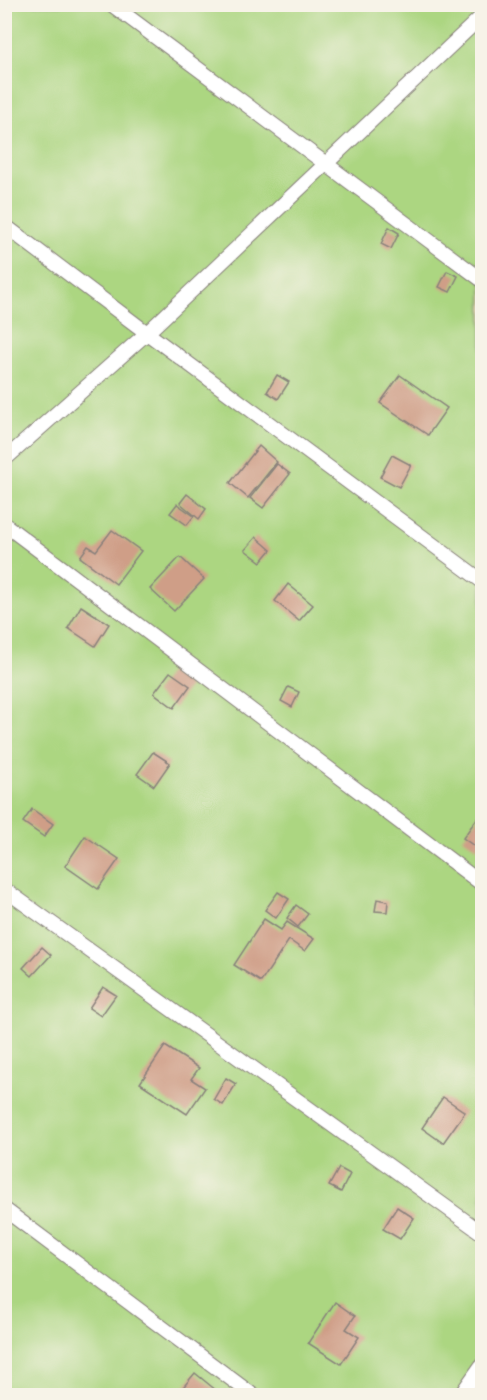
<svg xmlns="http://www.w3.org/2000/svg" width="487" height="1400" font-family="Delius,sans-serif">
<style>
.green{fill:#acd681;stroke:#677c5e;stroke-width:1.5}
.building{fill:#cf9e87}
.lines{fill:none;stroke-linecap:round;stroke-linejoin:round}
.lane-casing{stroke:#88807b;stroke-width:16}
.lane{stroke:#fff;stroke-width:14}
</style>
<rect width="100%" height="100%" fill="#f7f3e8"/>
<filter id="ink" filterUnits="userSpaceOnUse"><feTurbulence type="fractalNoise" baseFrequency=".0167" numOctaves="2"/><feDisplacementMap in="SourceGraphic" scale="12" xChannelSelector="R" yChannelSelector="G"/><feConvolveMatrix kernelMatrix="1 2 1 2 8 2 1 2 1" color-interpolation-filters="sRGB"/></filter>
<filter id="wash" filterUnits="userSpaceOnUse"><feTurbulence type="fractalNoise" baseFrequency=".008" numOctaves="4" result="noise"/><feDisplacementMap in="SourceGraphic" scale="24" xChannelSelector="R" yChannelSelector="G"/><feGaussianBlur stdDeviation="1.35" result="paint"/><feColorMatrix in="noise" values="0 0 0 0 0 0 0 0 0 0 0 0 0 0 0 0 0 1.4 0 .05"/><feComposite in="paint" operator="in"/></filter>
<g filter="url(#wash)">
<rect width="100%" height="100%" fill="#edb"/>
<rect class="green" x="5" y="5" width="477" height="1390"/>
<g id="blocks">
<g class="building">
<path d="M389 227 399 233 391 249 381 244Z"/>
<path d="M447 271 458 276 450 292 439 287Z"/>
<path d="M277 375 289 382 278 399 267 392Z"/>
<path d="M400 375 447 408 428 435 380 403Z"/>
<path d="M259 446 277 462 248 498 230 483Z"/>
<path d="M392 455 411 465 399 487 380 477Z"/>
<path d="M277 464 290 474 263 508 250 498Z"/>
<path d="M187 494 206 509 199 519 180 503Z"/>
<path d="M177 504 194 516 187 525 170 513Z"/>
<path d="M112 530 141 551 116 584 80 557 88 546 96 551Z"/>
<path d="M256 537 271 550 261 562 245 550Z"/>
<path d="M180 557 204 579 174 611 150 589Z"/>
<path d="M288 584 313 605 299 621 275 601Z"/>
<path d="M81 606 109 624 95 646 68 628Z"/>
<path d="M170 672 190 686 174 708 154 693Z"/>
<path d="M288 687 299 692 292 707 281 701Z"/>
<path d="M153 752 170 763 154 786 137 774Z"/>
<path d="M32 809 53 824 44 837 23 822Z"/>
<path d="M478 817 482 819V841L477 848 463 838Z"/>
<path d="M85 836 119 859 98 889 65 866Z"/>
<path d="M278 892 289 899 276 918 265 910Z"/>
<path d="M377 899 388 901 387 912 375 911Z"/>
<path d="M296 905 308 914 298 927 287 918Z"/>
<path d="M264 919 281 930 287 922 314 939 305 951 289 940 261 982 234 965Z"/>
<path d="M42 947 51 955 32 976 23 968Z"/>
<path d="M103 987 116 995 101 1016 89 1008Z"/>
<path d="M165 1046 199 1068 191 1079 205 1088 187 1114 140 1083Z"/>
<path d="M226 1078 236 1084 223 1105 214 1099Z"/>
<path d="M443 1097 465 1112 443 1143 422 1128Z"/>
<path d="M339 1168 350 1174 341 1192 329 1186Z"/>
<path d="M397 1207 414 1218 400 1239 383 1229Z"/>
<path d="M335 1302 355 1316 346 1329 359 1337 341 1364 308 1343Z"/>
<path d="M195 1373 217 1391 213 1396H185L180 1391Z"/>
</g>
</g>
</g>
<g filter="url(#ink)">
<use href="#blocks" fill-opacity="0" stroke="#88807b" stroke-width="1.5"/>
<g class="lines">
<g class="lane-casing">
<g id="lane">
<path d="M111 4 482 280"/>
<path d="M4 225 147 333 482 581"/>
<path d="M4 460 147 333 482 16"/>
<path d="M4 524 482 884"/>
<path d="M4 889 482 1233"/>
<path d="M4 1209 254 1396"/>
<path d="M460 1396 482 1365"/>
</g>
</g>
<use href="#lane" class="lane"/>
</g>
</g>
<rect width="487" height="1400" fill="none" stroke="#f7f3e8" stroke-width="24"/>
</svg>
